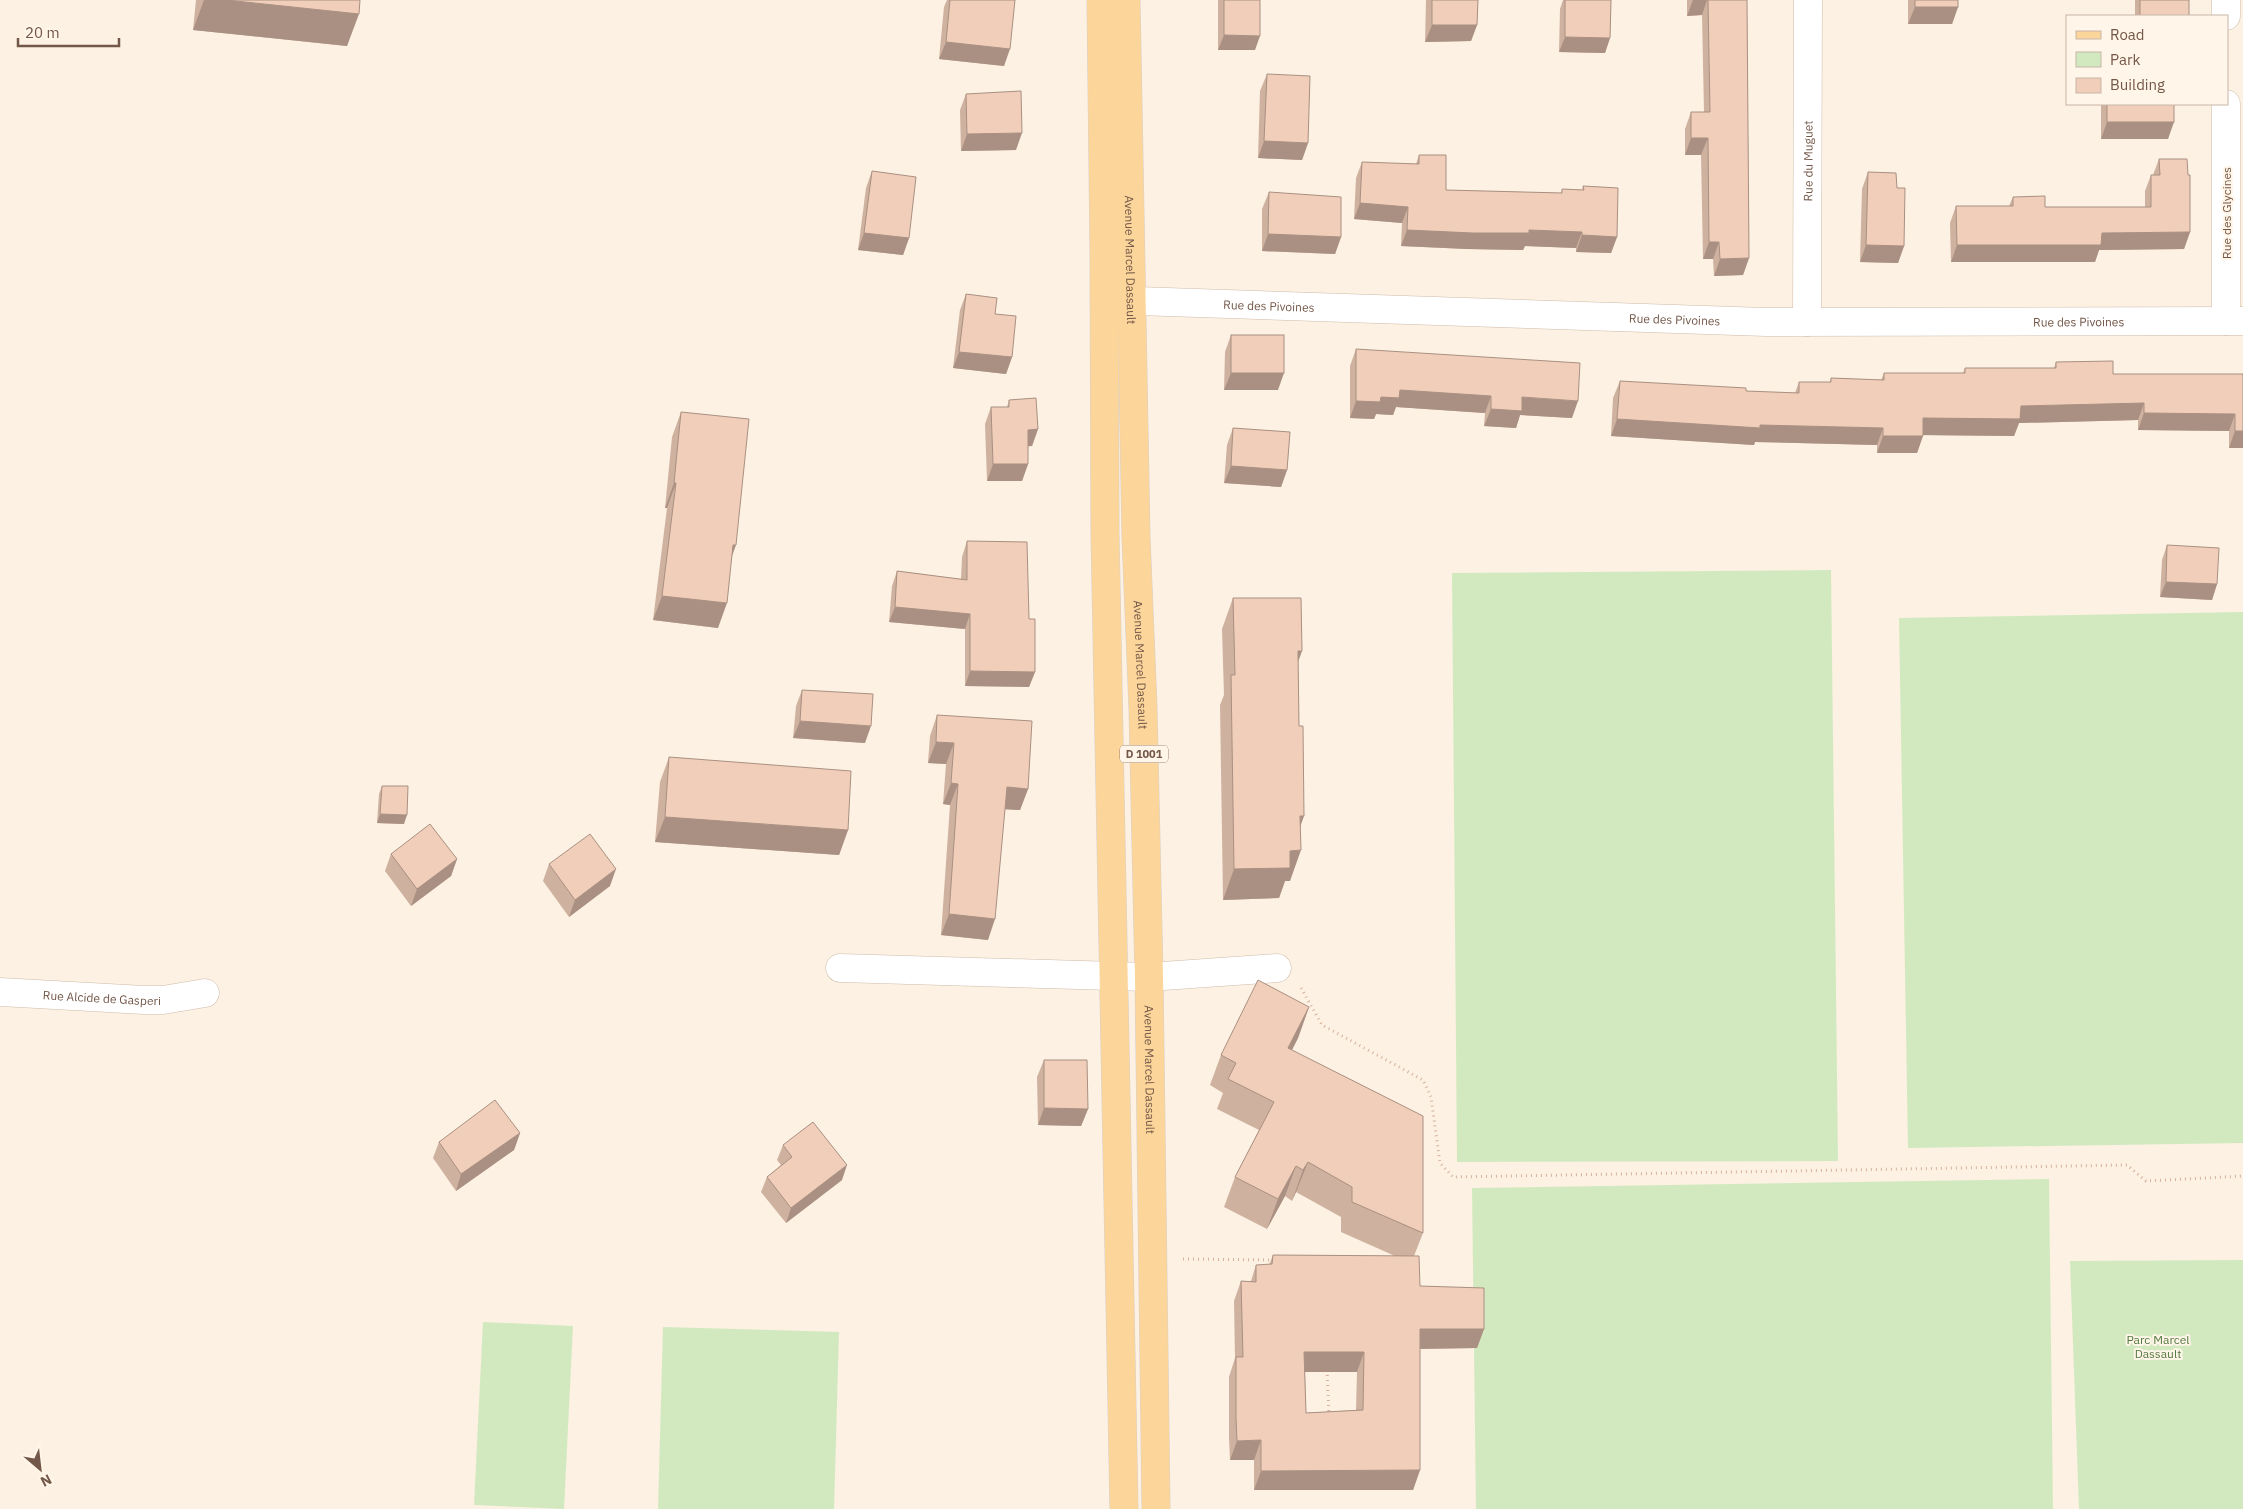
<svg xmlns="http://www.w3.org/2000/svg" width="2243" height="1509" font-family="'IBM Plex Sans',sans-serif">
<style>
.green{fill:#d2e9c0}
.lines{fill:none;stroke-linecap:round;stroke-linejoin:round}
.minor-casing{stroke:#cfbbac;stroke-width:29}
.major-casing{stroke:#d8d0cc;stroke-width:29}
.path{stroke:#d6b29d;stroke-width:3;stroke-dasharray:1 4;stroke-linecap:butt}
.minor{stroke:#fff;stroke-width:28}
.major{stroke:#fbd59a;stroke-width:28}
.wall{fill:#cfb19f;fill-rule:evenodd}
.shaded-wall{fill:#a99082}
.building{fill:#f1ceb9;stroke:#a99082;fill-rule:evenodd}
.labels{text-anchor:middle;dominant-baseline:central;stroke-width:4;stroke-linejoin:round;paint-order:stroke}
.shield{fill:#fff5e8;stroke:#9d8678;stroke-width:1}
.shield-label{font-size:11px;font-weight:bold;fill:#735748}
.street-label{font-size:12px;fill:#735748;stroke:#fff5e8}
.park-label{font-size:12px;fill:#537941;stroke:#fff5e8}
</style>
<rect width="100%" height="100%" fill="#fcf1e2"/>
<g class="green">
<path d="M1831 570 1838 1161 1457 1162 1452 573Z"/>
<path d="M2243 612V1143L1908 1148 1899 618Z"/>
<path d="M2049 1179 2053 1509H1476L1472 1188Z"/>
<path d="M2243 1260V1509H2079L2070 1261Z"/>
<path d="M483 1322 573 1326 564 1509 474 1505Z"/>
<path d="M663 1327 839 1332 834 1509H658Z"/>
</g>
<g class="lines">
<g class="minor-casing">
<g id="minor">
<path d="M2226 16V0"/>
<path d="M2226 104V321"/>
<path id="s1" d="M1107 300 1766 322 2243 321"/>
<path id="s2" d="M1807 322 1808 0"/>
<path d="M840 968 1149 977 1277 968"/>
<path id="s3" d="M0 992 144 1000H163L205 993"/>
</g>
</g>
<g class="major-casing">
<g id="major">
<path d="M1101 0 1104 251 1105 533 1124 1509"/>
<path id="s4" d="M1126 0 1136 537 1143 708 1149 977 1156 1509"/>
</g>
</g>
<g class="path">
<path d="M1301 988 1322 1025 1423 1080 1431 1097 1440 1163 1453 1177 2127 1165 2146 1181 2243 1176"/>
<path d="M1183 1259 1275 1260"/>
<path d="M1327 1370 1329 1416"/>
</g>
<use href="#minor" class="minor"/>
<use href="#major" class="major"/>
</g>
<g class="wall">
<path d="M196 0H360L347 46 193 30Z"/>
<path d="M947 0H1015L1004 66 939 59 944 7Z"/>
<path d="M1218 0H1260L1255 50H1218Z"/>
<path d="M1426 0H1478L1477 25 1471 41 1425 42Z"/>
<path d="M1563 0H1611L1610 38 1605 53 1559 52 1560 9Z"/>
<path d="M1687 0H1747L1749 258 1743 275 1714 276 1713 259H1703L1701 155H1685V129L1691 112H1704L1702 15 1687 16Z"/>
<path d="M1908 0H1958V7L1952 24H1908Z"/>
<rect x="2135" y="0" width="54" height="16"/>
<path d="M1267 74 1308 143 1302 160 1258 158 1260 91Z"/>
<path d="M966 94 1016 150 961 151 960 110Z"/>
<path d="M2101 104H2174L2168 139H2101Z"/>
<path d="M1419 155 1446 190 1561 193 1562 189 1582 190 1583 186 1617 237 1611 253 1576 252V248L1525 246 1523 250 1467 249 1401 246 1402 223 1354 219 1356 178 1362 162 1416 164Z"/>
<path d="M2159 159 2188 175 2190 232 2184 249 2099 250 2095 262H1951L1950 223 1956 206H2009L2013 197 2045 207H2145V191L2151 175H2153Z"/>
<path d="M872 171 909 238 903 255 858 250 866 188Z"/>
<path d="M1868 172 1897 188 1904 246 1898 263 1860 262 1862 189Z"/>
<path d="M1269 192 1341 237 1335 254 1262 251V209Z"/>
<path d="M966 294 995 314 1012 357 1006 374 953 368 960 310Z"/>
<path d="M1231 335 1278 390H1224L1225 352Z"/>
<path d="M1356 349 1572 418 1520 415 1516 428 1484 426 1485 413 1396 407 1393 415 1376 414 1374 419 1350 418V366Z"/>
<path d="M2056 362 2113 374H2243V448H2229V431L2138 430V420L2019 423 2014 436 1923 435 1917 453H1877V445L1755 442 1754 445 1611 436 1613 398 1620 381 1746 391 1795 393 1799 382H1830L1831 378 1881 380 1884 373H1963L1965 368H2054Z"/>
<path d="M1009 400 1038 429 1032 446H1028V464L1022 481H987L985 424 991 407H1007Z"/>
<path d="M681 412 718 628 653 620 667 508H665L672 437Z"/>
<path d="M1233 428 1287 470 1281 487 1224 483 1227 445Z"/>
<path d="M967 541 1029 619 1035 672 1029 687 965 686V629L889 622 892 586 897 571 961 579 962 557Z"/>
<path d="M2167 545 2217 584 2212 600 2160 597 2162 560Z"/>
<path d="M1233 598 1298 662 1300 825 1290 881H1285L1279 898 1223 900 1220 705 1224 695 1222 629Z"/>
<path d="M802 690 865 743 793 738 796 706Z"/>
<path d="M937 715 1028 789 1020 810 1005 809 988 940 941 935 950 805 943 804 946 764 928 763 930 736Z"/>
<path d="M669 757 848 830 839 855 655 842 660 782Z"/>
<path d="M382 786 404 824 377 823 379 794Z"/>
<path d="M391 854 457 859 451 876 411 906 385 871Z"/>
<path d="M549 864 610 886 569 917 543 881Z"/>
<path d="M1309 1007 1298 1038 1292 1050 1423 1233 1414 1256 1420 1286 1484 1329 1477 1348 1420 1349V1470L1413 1490H1254V1460H1230L1229 1438V1377L1235 1358 1234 1301 1241 1281H1251L1256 1265H1269L1273 1255 1395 1256 1341 1232V1217L1296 1192 1292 1201 1285 1196 1267 1229 1224 1207 1235 1177 1259 1130 1217 1109 1223 1093 1210 1085 1221 1055ZM1305 1372H1357L1356 1410 1306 1413Z"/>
<path d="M1044 1060 1088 1109 1081 1126 1038 1125 1037 1077Z"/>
<path d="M520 1133 514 1150 456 1191 433 1158 439 1142Z"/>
<path d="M783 1145 842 1180 786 1223 761 1192 767 1177 781 1165 777 1160Z"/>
</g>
<g class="shaded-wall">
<path d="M204 0H226L359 14 347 46 193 30Z"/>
<path d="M1693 0H1707L1702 15 1687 16Z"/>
<path d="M1915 7H1958L1952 24H1908Z"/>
<path d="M1432 25H1477L1471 41 1425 42Z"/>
<path d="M1224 35 1260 36 1255 50H1218Z"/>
<path d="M1565 37 1610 38 1605 53 1559 52Z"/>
<path d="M946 42 1010 49 1004 66 939 59Z"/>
<path d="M2107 122H2174L2168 139H2101Z"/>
<path d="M1022 133 1016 150 961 151 967 134Z"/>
<path d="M1691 138H1708L1701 155H1685Z"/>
<path d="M1264 141 1308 143 1302 160 1258 158Z"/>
<path d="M1360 203 1408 207 1402 223 1354 219Z"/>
<path d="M1407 230H1529L1582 232 1576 248 1525 246 1523 250 1467 249 1401 246Z"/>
<path d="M2190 232 2184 249 2099 250 2095 262H1951L1957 245 2102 233Z"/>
<path d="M864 233 909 238 903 255 858 250Z"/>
<path d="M1268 234 1341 237 1335 254 1262 251Z"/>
<path d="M1582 235 1617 237 1611 253 1576 252Z"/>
<path d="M1709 242H1719L1713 259H1703Z"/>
<path d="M1866 245 1904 246 1898 263 1860 262Z"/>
<path d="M1749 258 1743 275 1714 276 1720 259Z"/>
<path d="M959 352 1012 357 1006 374 953 368Z"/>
<path d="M1231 373H1284L1278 390H1224Z"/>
<path d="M1400 390 1491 396 1485 413 1396 407 1393 415 1376 414 1374 419 1350 418 1356 401 1381 397Z"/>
<path d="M1522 397 1578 401 1572 418 1520 415 1516 428 1484 426 1491 409Z"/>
<path d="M2144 403 2138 420 2019 423 2014 436 1917 435 1923 418 2021 406Z"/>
<path d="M2144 413 2235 414 2229 431 2138 430Z"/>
<path d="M1617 419 1883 428 1877 445 1755 442 1754 445 1611 436Z"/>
<path d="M1038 429 1032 446 1021 447 1028 430Z"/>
<path d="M2235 431H2243V448H2229Z"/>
<path d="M1883 436H1923L1917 453H1877Z"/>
<path d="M993 464H1028L1022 481H987Z"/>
<path d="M1231 466 1287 470 1281 487 1224 483Z"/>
<path d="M674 483H676L667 508H665Z"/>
<path d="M733 545H736L727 570Z"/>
<path d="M2166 582 2217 584 2212 600 2160 597Z"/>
<path d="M662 596 727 603 718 628 653 620Z"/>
<path d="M895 607 970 614 965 629 889 622Z"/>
<path d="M1298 651H1302L1291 682Z"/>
<path d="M970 671 1035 672 1029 687 965 686Z"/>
<path d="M800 721 871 726 865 743 793 738Z"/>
<path d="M936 742 954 743 946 764 928 763Z"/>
<path d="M951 783 958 784 950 805 943 804Z"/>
<path d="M1007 787 1028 789 1020 810 1000 809Z"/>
<path d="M380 814 407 815 404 824 377 823Z"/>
<path d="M1300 816H1304L1293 847Z"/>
<path d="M665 817 848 830 839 855 655 842Z"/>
<path d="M1301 850 1290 881H1285L1279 898 1223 900 1234 869 1290 851Z"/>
<path d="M457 859 451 876 411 906 417 889Z"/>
<path d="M616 869 610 886 569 917 575 900Z"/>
<path d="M949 914 995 919 988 940 941 935Z"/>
<path d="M1309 1007 1298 1038 1277 1079 1288 1048Z"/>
<path d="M1044 1108 1088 1109 1081 1126 1038 1125Z"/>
<path d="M520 1133 514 1150 456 1191 461 1174Z"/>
<path d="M1308 1162 1296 1192 1292 1201 1303 1170Z"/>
<path d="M847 1165 842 1180 786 1223 791 1208Z"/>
<path d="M1296 1166 1285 1196 1267 1229 1278 1199Z"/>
<path d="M1420 1329H1484L1477 1348 1413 1349Z"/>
<path d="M1304 1352H1364L1357 1372H1297Z"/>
<path d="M1261 1440 1254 1460H1230L1237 1441Z"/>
<path d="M1420 1470 1413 1490H1254L1261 1471Z"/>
</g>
<g class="building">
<path d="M226 0H360L359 14Z"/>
<path d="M950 0H1015L1010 49 946 42Z"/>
<path d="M1224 0H1260V36L1224 35Z"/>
<path d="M1432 0H1478L1477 25H1432Z"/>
<path d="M1565 0H1611L1610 38 1565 37Z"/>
<path d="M1708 0H1747L1749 258 1720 259 1719 242H1709L1708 138H1691V112H1710Z"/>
<rect x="1915" y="0" width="43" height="7"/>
<rect x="2140" y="0" width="49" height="16"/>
<path d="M1267 74 1310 76 1308 143 1264 141Z"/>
<path d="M1021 91 1022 133 967 134 966 94Z"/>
<rect x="2107" y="104" width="67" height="18"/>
<path d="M1419 155H1446V190L1562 193V189L1584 190 1583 186 1618 188 1617 237 1582 235V232L1529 230V233H1473L1407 230 1408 207 1360 203 1362 162 1419 164Z"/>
<path d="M2159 159H2187L2188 175H2190V232L2102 233 2101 245H1957L1956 206H2013V197L2045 196V207H2151V175H2160Z"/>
<path d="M872 171 916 177 909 238 864 233Z"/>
<path d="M1868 172 1896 173 1897 188H1905L1904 246 1866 245Z"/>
<path d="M1269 192 1341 197V237L1268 234Z"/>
<path d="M966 294 997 298 995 314 1016 316 1012 357 959 352Z"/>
<rect x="1231" y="335" width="53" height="38"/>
<path d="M1356 349 1580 363 1578 401 1522 397V411L1491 409V396L1400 390 1399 398 1381 397 1380 402 1356 401Z"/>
<path d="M2113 361V374H2243V431H2235V414L2144 413V403L2021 406 2020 419 1923 418V436H1883V428L1760 425V428L1617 419 1620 381 1746 388V391L1799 393V382H1831V378L1884 380V373H1965V368H2056V362Z"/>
<path d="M1036 398 1038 429 1028 430V464H993L991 407H1009V400Z"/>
<path d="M681 412 749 419 736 545H733L727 603 662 596 676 483H674Z"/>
<path d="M1233 428 1290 432 1287 470 1231 466Z"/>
<path d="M967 541 1027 542 1029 619H1035V672L970 671V614L895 607 897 571 967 580Z"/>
<path d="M2167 545 2219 548 2217 584 2166 582Z"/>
<path d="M1233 598H1301L1302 651H1298L1299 726H1303L1304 816H1300L1301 850 1290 851V868L1234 869 1231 675H1235Z"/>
<path d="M802 690 873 694 871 726 800 721Z"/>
<path d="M937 715 1032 721 1028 789 1007 787 995 919 949 914 958 784 951 783 954 743 936 742Z"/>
<path d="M669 757 851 771 848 830 665 817Z"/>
<path d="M382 786H408L407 815 380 814Z"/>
<path d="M430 824 457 859 417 889 391 854Z"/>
<path d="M590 834 616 869 575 900 549 864Z"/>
<path d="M1258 980 1309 1007 1288 1048 1423 1116V1233L1352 1202V1187L1308 1162 1303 1170 1296 1166 1278 1199 1235 1177 1274 1102 1228 1079 1236 1063 1221 1055Z"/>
<path d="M1044 1060H1087L1088 1109 1044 1108Z"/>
<path d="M495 1100 520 1133 461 1174 439 1142Z"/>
<path d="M813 1122 847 1165 791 1208 767 1177 792 1157 783 1145Z"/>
<path d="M1273 1255 1419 1256 1420 1286 1484 1288V1329H1420V1470L1261 1471V1440L1237 1441 1236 1418V1357H1243L1241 1281 1256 1282V1265L1272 1264ZM1304 1352H1364L1363 1410 1306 1413Z"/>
</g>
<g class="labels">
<rect class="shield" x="1120" y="745.5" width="48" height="17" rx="4"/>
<g class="shield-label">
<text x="1144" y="754">D 1001</text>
</g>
<g class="street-label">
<text stroke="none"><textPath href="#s2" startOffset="161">Rue du Muguet</textPath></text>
<text transform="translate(2226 213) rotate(-90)">Rue des Glycines</text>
<text stroke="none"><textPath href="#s4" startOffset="260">Avenue Marcel Dassault</textPath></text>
<text stroke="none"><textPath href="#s1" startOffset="162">Rue des Pivoines</textPath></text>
<text stroke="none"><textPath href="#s1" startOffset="568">Rue des Pivoines</textPath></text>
<text stroke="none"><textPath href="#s1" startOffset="972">Rue des Pivoines</textPath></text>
<text stroke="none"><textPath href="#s4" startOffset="665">Avenue Marcel Dassault</textPath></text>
<text stroke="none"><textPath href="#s3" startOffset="102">Rue Alcide de Gasperi</textPath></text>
<text stroke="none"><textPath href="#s4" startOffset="1070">Avenue Marcel Dassault</textPath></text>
</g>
<g class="park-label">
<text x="2158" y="1339">Parc Marcel<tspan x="2158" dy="14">Dassault</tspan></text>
</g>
</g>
<rect x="2066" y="15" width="162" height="90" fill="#fff5e8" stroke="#c7b6a8"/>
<rect x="2076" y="31" width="25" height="8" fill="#fbd59a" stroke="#c7b6a8"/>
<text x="2110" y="40" font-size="15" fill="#735748">Road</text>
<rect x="2076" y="52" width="25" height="15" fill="#d2e9c0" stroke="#c7b6a8"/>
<text x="2110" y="65" font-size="15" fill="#735748">Park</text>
<rect x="2076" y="78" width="25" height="15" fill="#f1ceb9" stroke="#c7b6a8"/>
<text x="2110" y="90" font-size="15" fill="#735748">Building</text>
<g transform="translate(40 1469) rotate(152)" stroke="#fff5e8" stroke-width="4" paint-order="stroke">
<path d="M0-4L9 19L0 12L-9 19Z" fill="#735748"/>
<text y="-8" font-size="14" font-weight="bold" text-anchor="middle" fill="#735748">N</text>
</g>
<path d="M18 38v8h101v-8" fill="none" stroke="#735748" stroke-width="2.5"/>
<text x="25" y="38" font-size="15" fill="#735748" stroke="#fff5e8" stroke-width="4" paint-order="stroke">20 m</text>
</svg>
